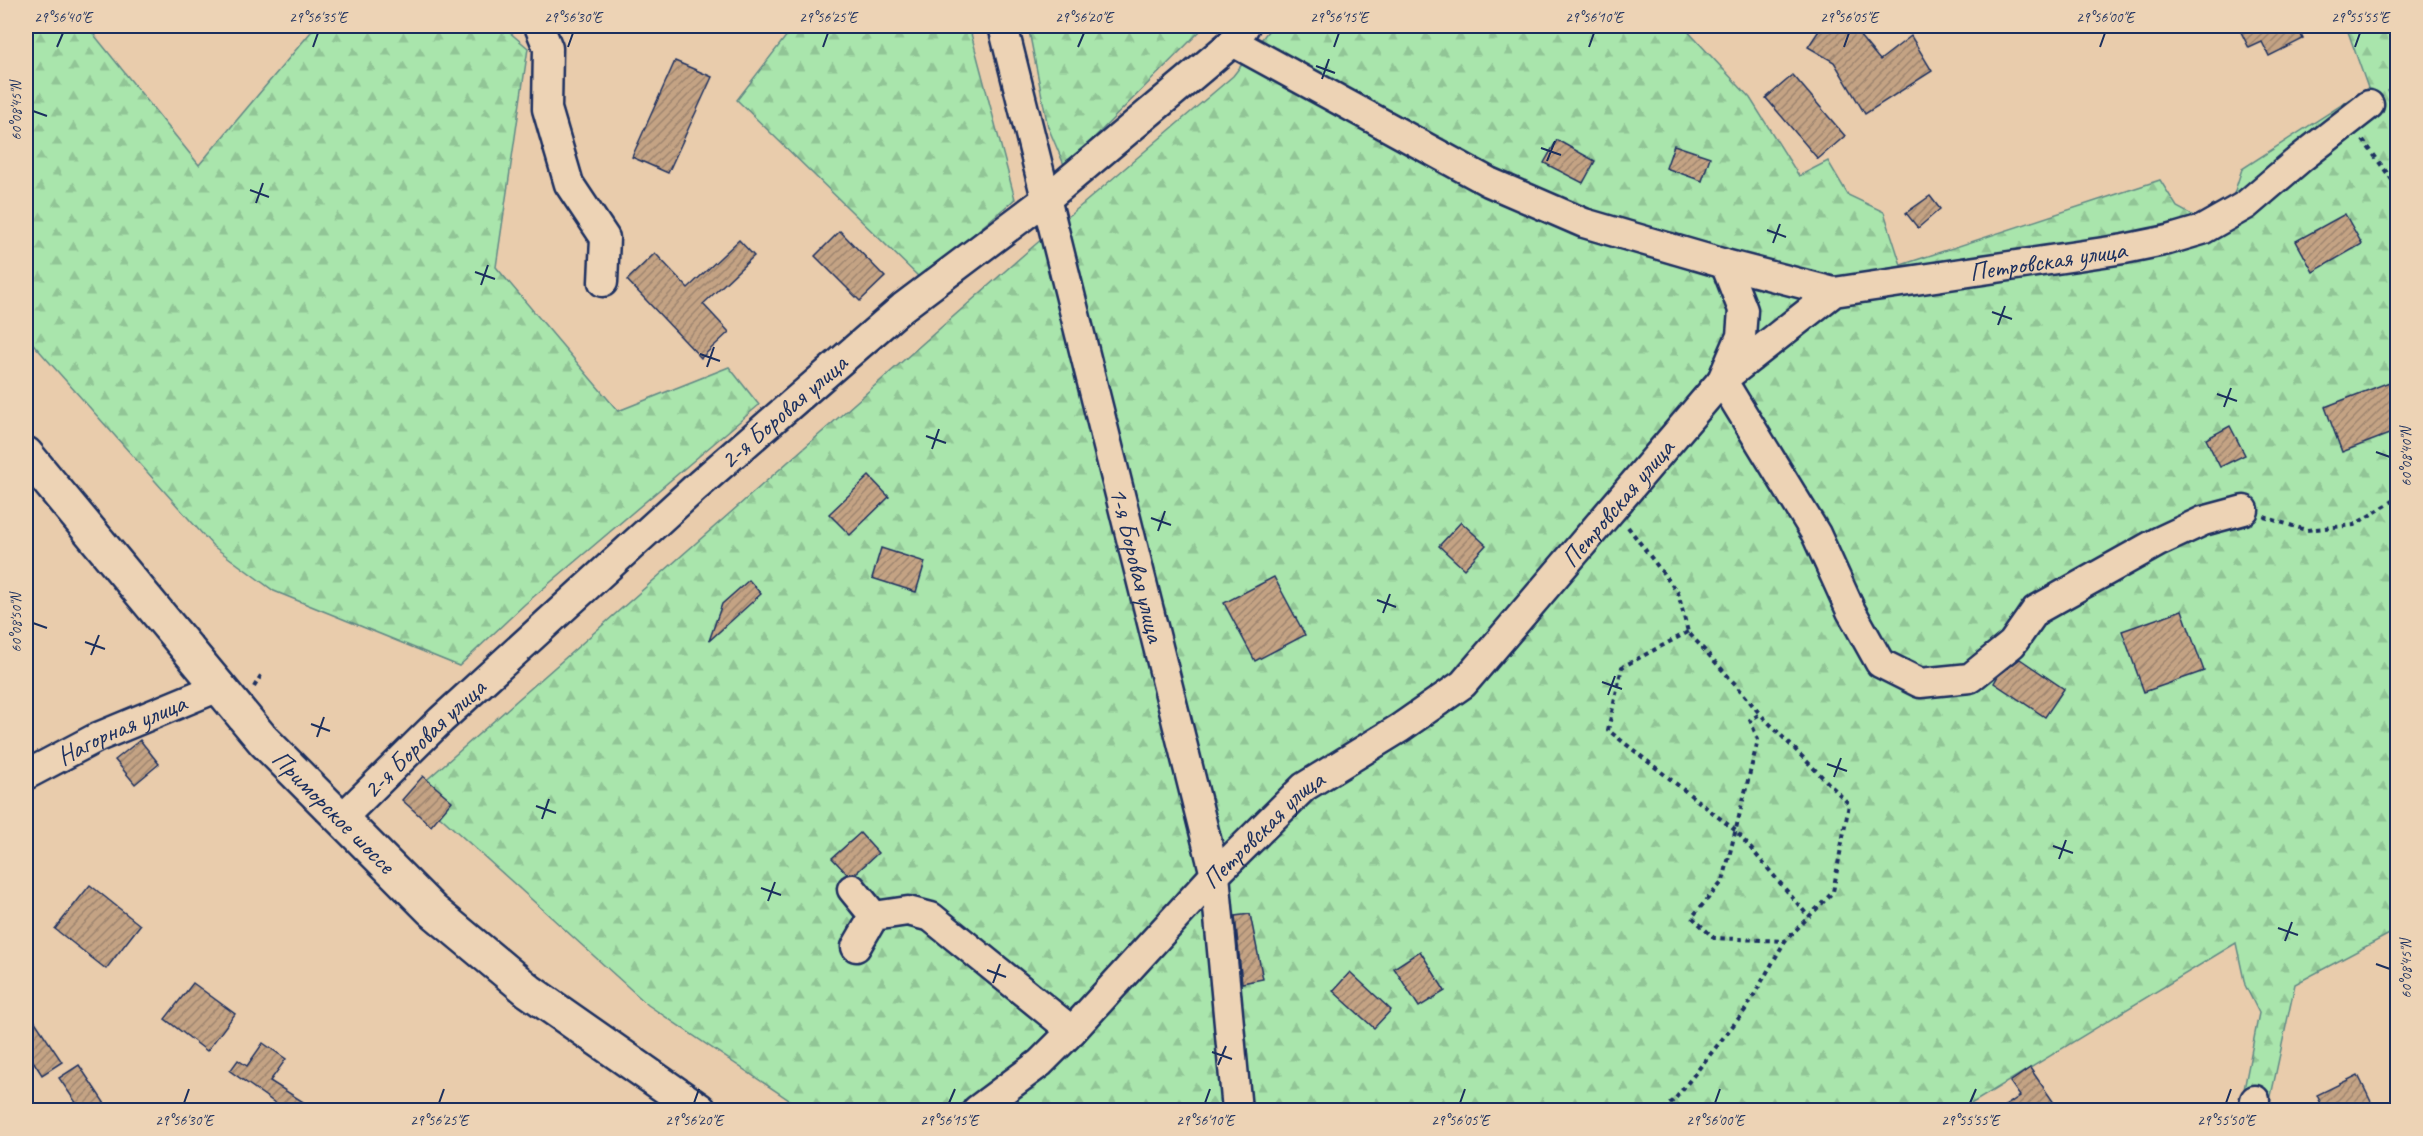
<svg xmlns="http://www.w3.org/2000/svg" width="2423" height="1136" font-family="Caveat,sans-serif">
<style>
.forest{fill:url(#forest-firs);stroke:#628a85;stroke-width:1.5}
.building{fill:url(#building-hatch);stroke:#1b2f5e;stroke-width:1.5}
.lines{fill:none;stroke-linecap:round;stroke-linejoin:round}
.minor-casing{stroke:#1b2f5e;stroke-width:33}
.major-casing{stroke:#1b2f5e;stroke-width:38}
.path{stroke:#1b2f5e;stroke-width:4;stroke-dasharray:4.5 4.5;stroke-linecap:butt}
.minor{stroke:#edd3b5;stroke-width:28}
.major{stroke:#edd3b5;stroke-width:33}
.ticks{fill:none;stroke:#1b2f5e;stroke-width:2}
.labels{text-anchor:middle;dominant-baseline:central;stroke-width:5;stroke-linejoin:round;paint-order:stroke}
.street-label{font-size:26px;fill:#1b2f5e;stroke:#edd3b5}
.neatline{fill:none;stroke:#1b2f5e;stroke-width:2}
.ticks-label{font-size:15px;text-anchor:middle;fill:#1b2f5e}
</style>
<defs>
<pattern id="forest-firs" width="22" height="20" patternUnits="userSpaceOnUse" patternTransform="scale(1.5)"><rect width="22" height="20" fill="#a9e5ac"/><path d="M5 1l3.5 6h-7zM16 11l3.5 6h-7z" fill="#91c596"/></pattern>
<pattern id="building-hatch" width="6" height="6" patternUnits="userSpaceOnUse" patternTransform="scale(1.5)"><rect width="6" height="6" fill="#c4a384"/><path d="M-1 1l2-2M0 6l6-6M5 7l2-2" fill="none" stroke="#9e856f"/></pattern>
</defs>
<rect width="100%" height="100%" fill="#e9ccac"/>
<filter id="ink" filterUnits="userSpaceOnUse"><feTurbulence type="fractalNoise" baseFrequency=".0167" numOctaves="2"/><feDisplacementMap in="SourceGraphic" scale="12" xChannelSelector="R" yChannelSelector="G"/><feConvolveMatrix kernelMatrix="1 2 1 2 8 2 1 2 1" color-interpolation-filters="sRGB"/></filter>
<g filter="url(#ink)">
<g class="forest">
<path d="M26 26H87L199 165 316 26H502L528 48 496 267 618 411 729 367 759 405 525 604 459 666 274 591 213 546 26 336Z"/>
<path d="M794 26H969L1015 199 921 279 737 100Z"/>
<path d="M1028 26H1205L1065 167 1048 127Z"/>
<path d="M1272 26H1683L1750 98 1799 176 1828 161 1848 195 1884 212 1901 265 2160 180 2177 207 2199 219 2231 203 2242 169 2368 88 2346 26H2391L2398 46 2397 930 2295 984 2268 1110H2240L2259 1013 2245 985 2236 943 1961 1110H804L648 1005 413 792 1029 250 1233 76Z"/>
</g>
<g class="building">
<path d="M1822 26H1865L1859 35 1880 60 1911 36 1932 71 1865 114 1834 62 1808 47Z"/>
<path d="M2238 26H2297L2303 39 2269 56 2262 42 2249 48Z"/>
<path d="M675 61 712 77 668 173 632 157Z"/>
<path d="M1793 75 1845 136 1818 159 1766 98Z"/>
<path d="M1557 140 1595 161 1583 183 1544 163Z"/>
<path d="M1674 145 1710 157 1702 181 1666 168Z"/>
<path d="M1930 196 1940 209 1918 228 1906 213Z"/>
<path d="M2345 214 2362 244 2313 272 2296 241Z"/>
<path d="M840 231 885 277 860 301 815 256Z"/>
<path d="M739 240 754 256 703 304 729 332 701 358 627 280 655 253 688 288Z"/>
<path d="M2397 379V431L2342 452 2325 407Z"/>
<path d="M2230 426 2245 455 2220 467 2206 439Z"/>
<path d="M869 476 889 497 850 535 829 514Z"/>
<path d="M1461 522 1486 545 1464 569 1439 546Z"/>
<path d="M881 548 925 562 916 592 872 578Z"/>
<path d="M1274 577 1305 635 1255 661 1224 603Z"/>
<path d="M749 580 761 594 709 641 722 604Z"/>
<path d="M2182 610 2204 671 2144 692 2122 631Z"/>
<path d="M2020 659 2064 689 2045 717 1994 683 1998 676Z"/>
<path d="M140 740 159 764 135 784 115 760Z"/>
<path d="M423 776 452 801 431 826 402 800Z"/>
<path d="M860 833 878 853 856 873 847 874 832 858Z"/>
<path d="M90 885 140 925 106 969 55 929Z"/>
<path d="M1250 914 1263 979 1242 983 1235 916Z"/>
<path d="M1420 951 1445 991 1419 1007 1394 968Z"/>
<path d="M1350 972 1391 1010 1374 1028 1333 991Z"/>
<path d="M193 983 235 1014 207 1051 165 1019Z"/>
<path d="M26 1008 62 1062 42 1075 26 1050Z"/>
<path d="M263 1043 286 1059 270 1081 316 1110H285L230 1071 238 1060 247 1066Z"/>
<path d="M79 1065 109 1110H81L59 1078Z"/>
<path d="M2030 1068 2059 1110H1999L2020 1096 2010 1082Z"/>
<path d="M2358 1075 2375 1110H2324L2317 1095Z"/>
</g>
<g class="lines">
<g class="minor-casing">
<g id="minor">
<path d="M539 26 548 48 547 109 569 184 605 238 603 282"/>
<path id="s1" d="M1003 26 1215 875 1237 1110"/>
<path d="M1233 42 1489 182 1584 223 1725 264 1834 292"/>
<path d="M1725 264 1743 310 1741 336 1722 380 1816 534 1851 611 1880 663 1920 683 1970 678 2012 644 2036 610 2158 542 2203 521 2244 510"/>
<path id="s2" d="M26 775 98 737 221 686"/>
<path id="s3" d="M340 820 441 720 695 488 903 307 1045 200 1233 42 1245 26"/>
<path d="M852 889 874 916"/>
<path d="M856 947 874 916 908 911 931 917 1072 1031"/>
<path id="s4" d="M977 1110 1040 1063 1072 1031 1209 881 1304 787 1400 728 1463 684 1722 380 1834 292 2124 249 2168 240 2202 230 2246 205 2301 158 2369 105"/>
<path d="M2253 1110 2255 1100"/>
</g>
</g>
<g class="major-casing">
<g id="major">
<path id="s5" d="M26 454 263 740 432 910 529 991 699 1110"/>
</g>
</g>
<g class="path">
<path d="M2388 91 2398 85"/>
<path d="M2363 140 2398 188"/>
<path d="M2264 517 2306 530 2354 525 2398 498"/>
<path d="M1628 527 1678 593 1688 632 1736 685 1760 714 1750 720 1758 740 1723 881 1692 917 1714 938 1785 941"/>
<path d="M1688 632 1622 667 1608 730 1736 831 1809 917"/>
<path d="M254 687 263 672"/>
<path d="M1663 1110 1675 1099 1746 1009 1785 941 1833 892 1849 804 1760 714"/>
</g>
<use href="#minor" class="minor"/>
<use href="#major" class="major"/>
</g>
</g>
<path class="ticks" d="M57 47 63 33M313 47 318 33M568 47 573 33M823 47 828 33M1078 47 1084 33M1334 47 1339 33M1589 47 1594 33M1844 47 1849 33M2100 47 2105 33M2355 47 2360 33M1316 66 1335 73M1322 79 1329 59M33 111 47 116M1541 148 1561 155M1547 161 1555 141M250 190 269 197M256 203 263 183M1767 230 1786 237M1773 243 1780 224M475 272 495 279M481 285 488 265M1992 312 2012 319M1998 325 2005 306M700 354 720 361M707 367 714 347M2217 394 2237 401M2224 407 2231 388M926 436 946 443M932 449 939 429M2376 452 2390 457M1151 518 1171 525M1158 531 1165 511M1377 600 1396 607M1383 613 1390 594M33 623 47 628M85 642 105 649M91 655 99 635M1602 682 1622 689M1608 695 1615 676M311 724 330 731M317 737 324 717M1827 764 1847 771M1834 777 1841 758M536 806 556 813M542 819 549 799M2053 846 2073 853M2059 859 2066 840M761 888 781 895M768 901 775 882M2278 928 2298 935M2285 941 2292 922M2376 964 2390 969M987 970 1006 977M993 983 1000 964M1212 1052 1232 1059M1218 1065 1226 1046M184 1103 189 1089M439 1103 444 1089M694 1103 699 1089M949 1103 955 1089M1205 1103 1210 1089M1460 1103 1465 1089M1715 1103 1720 1089M1970 1103 1976 1089M2226 1103 2231 1089"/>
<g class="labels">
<g class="street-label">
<text stroke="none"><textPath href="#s4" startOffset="1408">Петровская улица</textPath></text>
<text stroke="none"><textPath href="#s3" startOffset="603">2-я Боровая улица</textPath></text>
<text stroke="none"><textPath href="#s4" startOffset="888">Петровская улица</textPath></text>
<text stroke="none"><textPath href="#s1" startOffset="555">1-я Боровая улица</textPath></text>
<text stroke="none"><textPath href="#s2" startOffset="106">Нагорная улица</textPath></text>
<text stroke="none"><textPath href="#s3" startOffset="117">2-я Боровая улица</textPath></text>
<text stroke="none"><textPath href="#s5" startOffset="472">Приморское шоссе</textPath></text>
<text stroke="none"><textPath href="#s4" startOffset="402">Петровская улица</textPath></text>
</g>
</g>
<rect width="2423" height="1136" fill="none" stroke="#edd3b5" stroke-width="66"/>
<rect x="33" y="33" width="2357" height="1070" class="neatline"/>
<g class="ticks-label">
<text x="63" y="22">29°56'40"E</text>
<text x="318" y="22">29°56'35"E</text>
<text x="573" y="22">29°56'30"E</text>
<text x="828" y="22">29°56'25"E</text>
<text x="1084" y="22">29°56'20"E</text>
<text x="1339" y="22">29°56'15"E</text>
<text x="1594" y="22">29°56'10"E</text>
<text x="1849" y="22">29°56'05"E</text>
<text x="2105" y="22">29°56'00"E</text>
<text x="2360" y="22">29°55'55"E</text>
<text transform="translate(16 111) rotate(-90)" y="5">60°08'45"N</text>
<text transform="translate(2406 457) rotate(-90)" y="5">60°08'40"N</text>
<text transform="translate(16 623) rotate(-90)" y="5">60°08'50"N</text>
<text transform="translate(2406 969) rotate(-90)" y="5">60°08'45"N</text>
<text x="184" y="1125">29°56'30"E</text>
<text x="439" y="1125">29°56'25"E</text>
<text x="694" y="1125">29°56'20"E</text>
<text x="949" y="1125">29°56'15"E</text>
<text x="1205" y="1125">29°56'10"E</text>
<text x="1460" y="1125">29°56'05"E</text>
<text x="1715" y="1125">29°56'00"E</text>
<text x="1970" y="1125">29°55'55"E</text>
<text x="2226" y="1125">29°55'50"E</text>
</g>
</svg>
